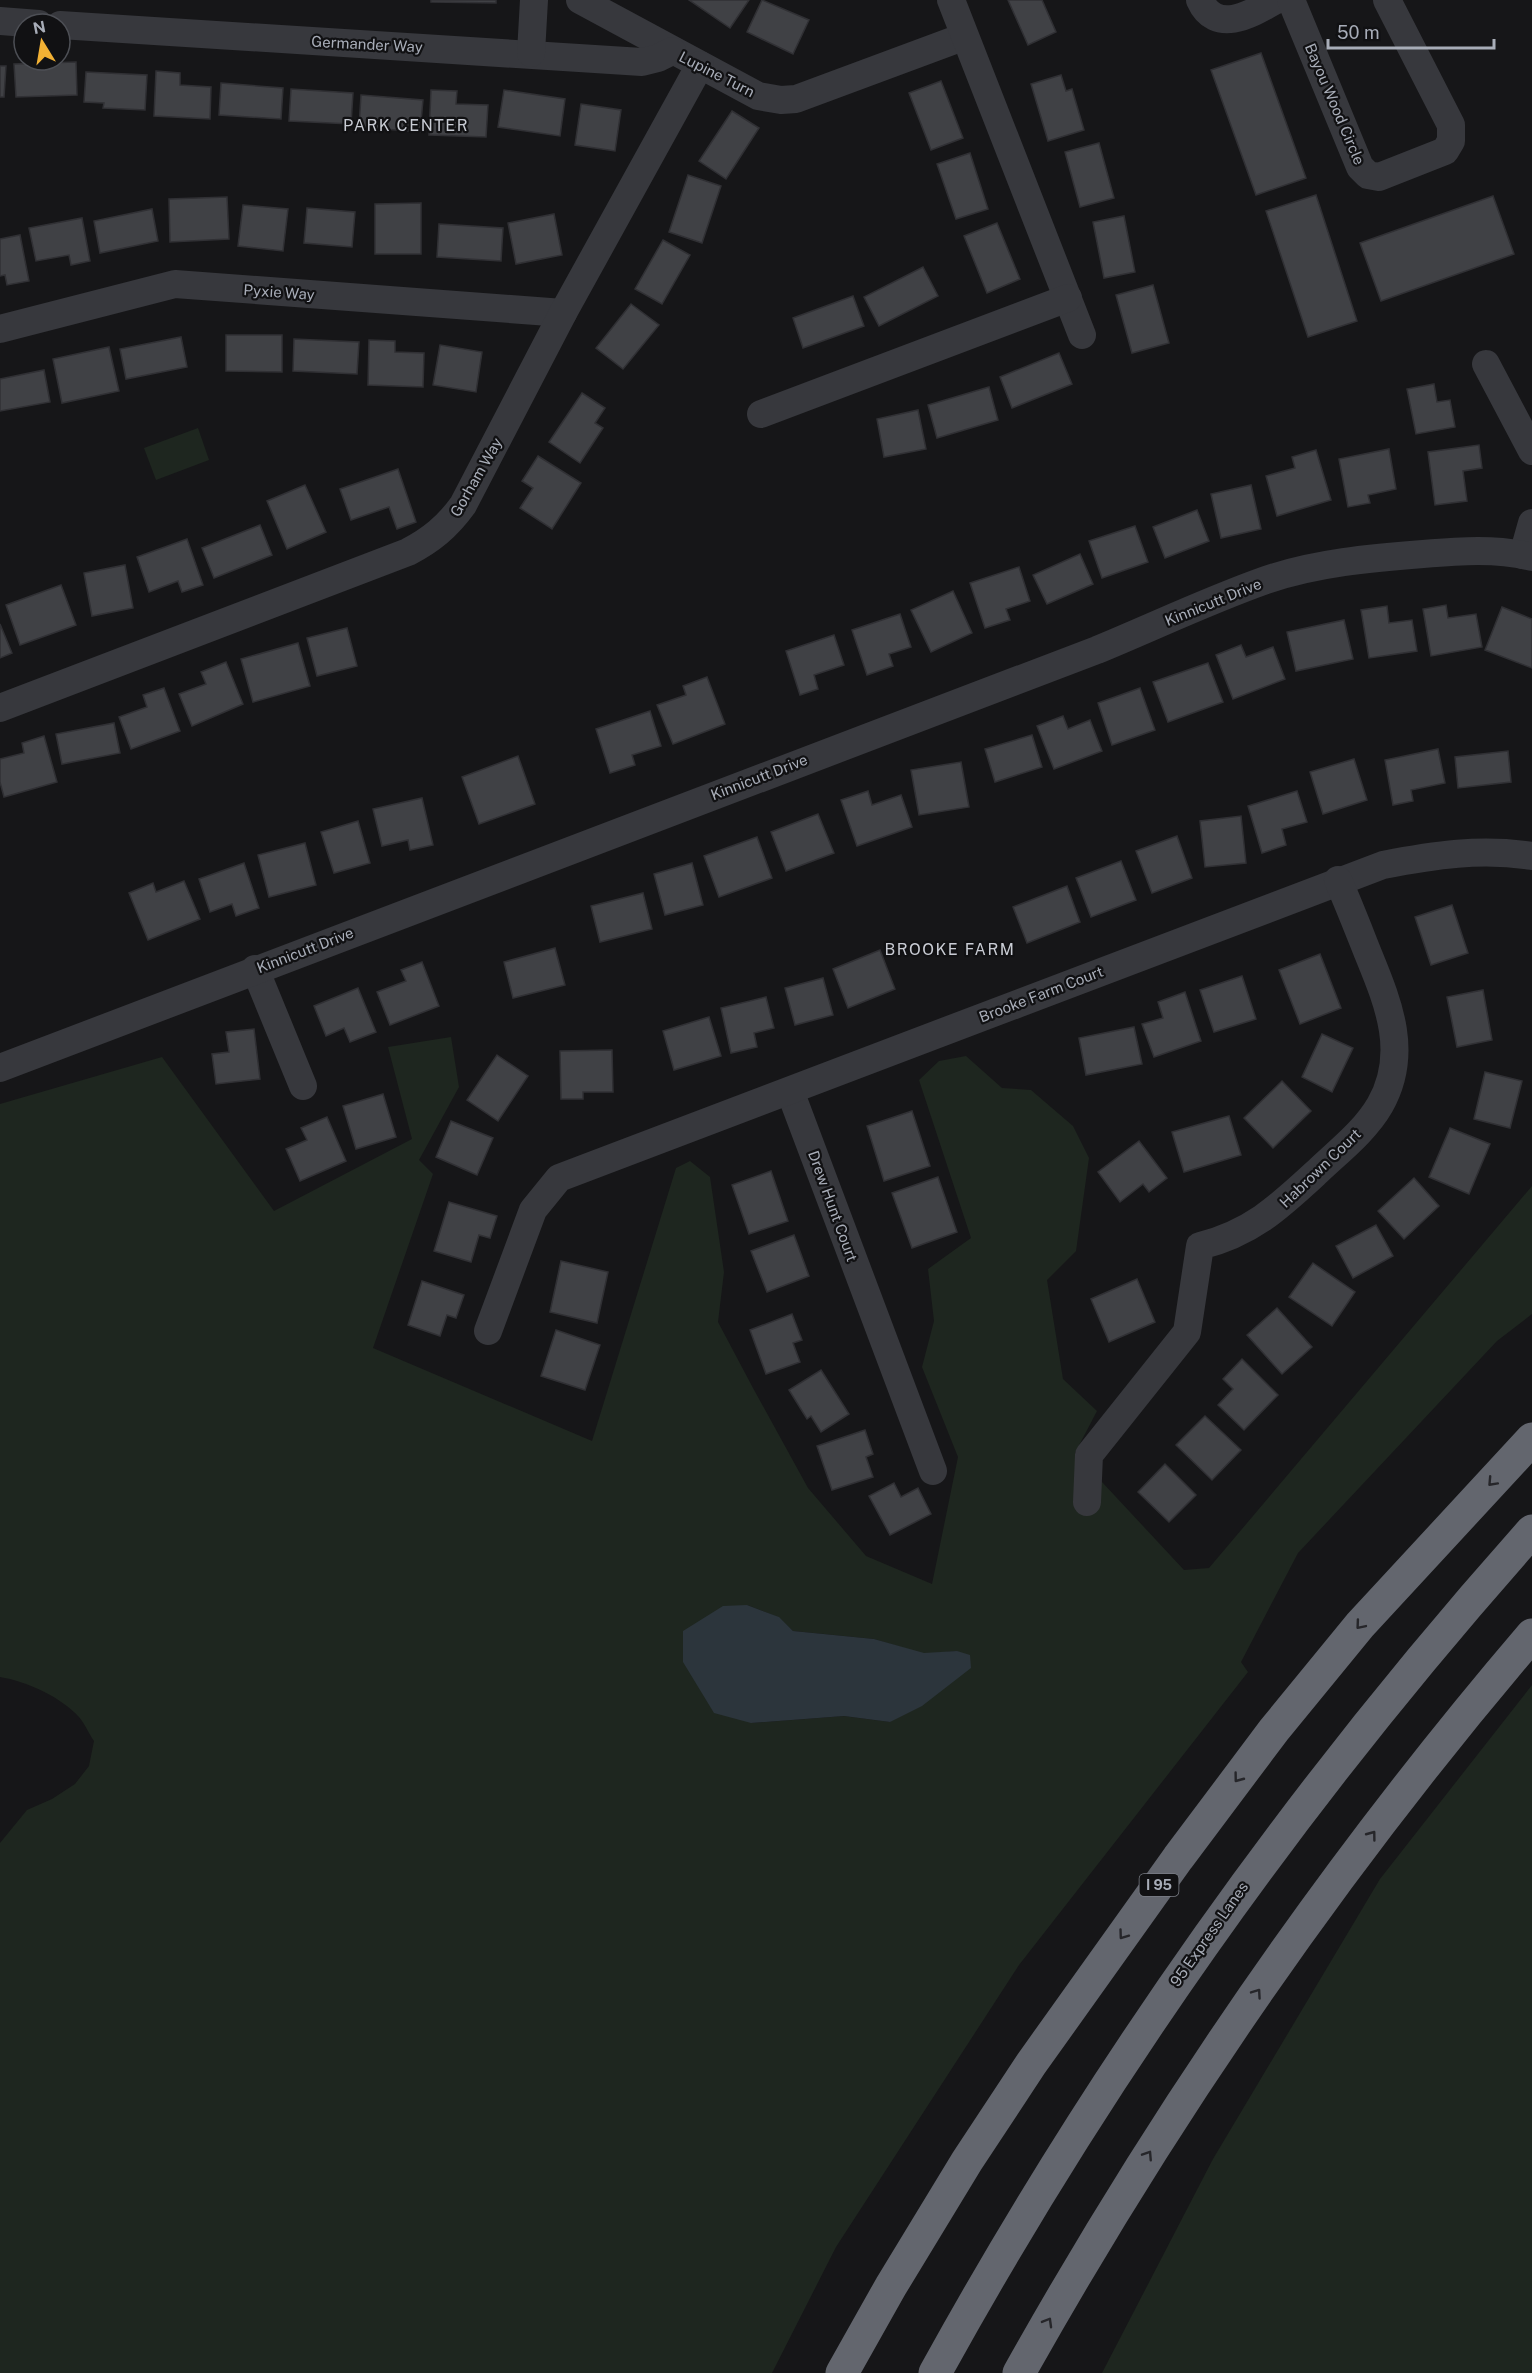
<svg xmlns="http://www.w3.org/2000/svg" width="1532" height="2373" font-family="'Public Sans',sans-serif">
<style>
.green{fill:#1e261f;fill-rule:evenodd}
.water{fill:#2c353c}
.building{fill:#404145;stroke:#303034;stroke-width:1.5}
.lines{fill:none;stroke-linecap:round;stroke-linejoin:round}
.minor{stroke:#37383d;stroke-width:28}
.highway{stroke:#63666e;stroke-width:33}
.oneway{stroke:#26262a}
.labels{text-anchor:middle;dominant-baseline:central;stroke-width:4.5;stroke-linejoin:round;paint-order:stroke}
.shield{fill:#111113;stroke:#7b7e86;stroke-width:1.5}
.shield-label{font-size:14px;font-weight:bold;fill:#a8adb8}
.street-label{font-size:15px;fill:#a8adb8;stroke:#111113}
.neighbourhood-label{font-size:16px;letter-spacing:1.5px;fill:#c9ccd4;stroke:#111113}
</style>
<rect width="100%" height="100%" fill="#161618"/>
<g class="green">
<path d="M198 428 209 460 156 480 144 448Z"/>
<path d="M451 1037 459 1087 419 1160 433 1174 373 1348 592 1441 676 1168 690 1161 710 1177 724 1272 718 1322 753 1388 808 1488 866 1556 932 1584 958 1457 922 1367 934 1321 928 1269 971 1238 919 1080 939 1061 966 1056 1002 1088 1031 1090 1073 1126 1089 1158 1076 1251 1047 1280 1063 1379 1097 1411 1075 1453 1184 1570 1209 1568 1532 1186V1314L1497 1341 1298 1553 1241 1662 1248 1672 1019 1965 836 2247 772 2373H0V1843L27 1810 52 1799 75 1784 89 1766 94 1741C89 1734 85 1724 79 1717 61 1697 26 1681 0 1677V1104L162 1057 274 1211 412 1139 388 1047ZM747 1605 778 1617 793 1631 874 1639 924 1654 957 1651 890 1722 844 1716 752 1723Z"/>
<path d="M1532 1685V2373H1102L1213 2159 1380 1879Z"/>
</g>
<path class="water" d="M747 1605 779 1617 793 1631 874 1639 924 1653 957 1651 970 1655 971 1668 922 1706 890 1722 844 1716 751 1723 714 1713 683 1662V1631L723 1606Z"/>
<g class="building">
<path d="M431 0H496V3L431 2Z"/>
<path d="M689 0H749L730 28Z"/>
<path d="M762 0 809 20 793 54 747 32Z"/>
<path d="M1008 0H1042L1056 32 1028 45Z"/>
<path d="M1261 53 1306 178 1256 195 1211 70Z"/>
<path d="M76 62 77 95 16 97 14 64Z"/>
<path d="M0 66H6L4 97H0Z"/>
<path d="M156 71 180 73V85L211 87 210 119 154 116Z"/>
<path d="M86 72 147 75 145 110 103 108 104 103 84 102Z"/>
<path d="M1061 75 1066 91 1072 89 1084 130 1048 141 1031 84Z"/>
<path d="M941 81 963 138 931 150 909 93Z"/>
<path d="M221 83 283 88 281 119 219 115Z"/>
<path d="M291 89 353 93 351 124 289 121Z"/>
<path d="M431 90 457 91 456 104 488 105 486 137 429 135Z"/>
<path d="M504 90 565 99 560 136 498 127Z"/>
<path d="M361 95 423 100 420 132 359 127Z"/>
<path d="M581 104 621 110 615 151 575 145Z"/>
<path d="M732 111 759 128 726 179 699 161Z"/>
<path d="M1099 143 1114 198 1080 207 1065 152Z"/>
<path d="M970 153 988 209 956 219 937 164Z"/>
<path d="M688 175 721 186 702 243 669 232Z"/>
<path d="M1316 195 1357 321 1308 337 1266 211Z"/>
<path d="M1493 196 1514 254 1381 301 1360 243Z"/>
<path d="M227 197 229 239 170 242 169 199Z"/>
<path d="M421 203V254H375V204Z"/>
<path d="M243 205 288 209 283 251 238 246Z"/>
<path d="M307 208 355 212 352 247 304 243Z"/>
<path d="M152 209 158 241 100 253 94 221Z"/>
<path d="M554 214 562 255 516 264 508 223Z"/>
<path d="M1124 216 1135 272 1104 278 1093 222Z"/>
<path d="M82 218 90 261 71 265 69 255 36 261 29 228Z"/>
<path d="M997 223 1020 279 987 293 964 236Z"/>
<path d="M439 224 503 228 501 261 437 257Z"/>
<path d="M20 235 29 281 7 285 5 275 0 276V239Z"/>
<path d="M663 240 690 255 662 304 635 289Z"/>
<path d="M923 267 938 296 879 326 864 297Z"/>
<path d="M1153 285 1169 343 1132 353 1116 295Z"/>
<path d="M853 296 864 326 803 348 793 318Z"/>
<path d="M631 304 659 325 623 369 596 348Z"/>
<path d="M226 335H282V372L226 371Z"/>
<path d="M181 337 187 367 126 379 120 349Z"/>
<path d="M294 339 359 342 357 374 293 371Z"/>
<path d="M369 340 395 341V352L424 353 423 387 368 385Z"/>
<path d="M440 345 482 352 476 392 433 385Z"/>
<path d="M109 347 119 391 62 403 53 359Z"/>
<path d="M1059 353 1072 384 1012 408 1000 377Z"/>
<path d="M44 370 50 402 0 411V379Z"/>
<path d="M1434 384 1437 402 1450 400 1455 427 1416 434 1407 389Z"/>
<path d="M989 387 998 420 937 438 928 405Z"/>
<path d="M582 393 605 408 595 423 603 428 580 463 549 442Z"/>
<path d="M918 410 926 449 884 457 877 419Z"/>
<path d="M1479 445 1482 468 1463 471 1467 501 1435 505 1428 452Z"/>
<path d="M1389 449 1396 489 1368 495 1370 503 1348 507 1339 459Z"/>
<path d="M1316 450 1331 500 1277 516 1266 476 1295 468 1292 457Z"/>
<path d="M538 456 581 483 552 529 520 508 533 488 522 481Z"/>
<path d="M398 469 416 522 397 529 389 507 351 520 340 489Z"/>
<path d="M305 485 326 532 287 549 267 501Z"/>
<path d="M1251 485 1261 529 1221 538 1211 494Z"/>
<path d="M1197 510 1209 541 1165 558 1153 527Z"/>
<path d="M260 525 272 555 214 578 202 548Z"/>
<path d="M1135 526 1148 562 1102 578 1089 541Z"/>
<path d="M187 539 203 585 182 592 178 581 149 592 137 557Z"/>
<path d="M1080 554 1093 584 1047 604 1033 575Z"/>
<path d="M125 565 133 608 92 616 84 573Z"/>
<path d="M1019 567 1030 601 1006 609 1010 620 985 628 970 583Z"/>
<path d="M61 585 76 625 20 645 6 605Z"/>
<path d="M953 591 972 633 931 652 911 610Z"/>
<path d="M1446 605 1448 618 1476 614 1482 647 1431 656 1423 609Z"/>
<path d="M1387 606 1389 623 1412 620 1417 651 1369 658 1361 610Z"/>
<path d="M1502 607 1532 619V668L1485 650Z"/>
<path d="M900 614 911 647 889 654 893 666 867 675 852 630Z"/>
<path d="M1344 620 1353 659 1296 671 1287 632Z"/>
<path d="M0 624 12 653 0 658Z"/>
<path d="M347 628 357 666 317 676 307 638Z"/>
<path d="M834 635 844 665 814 675 818 689 800 695 786 651Z"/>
<path d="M298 643 310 686 253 702 241 659Z"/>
<path d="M1241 645 1246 657 1273 647 1285 679 1233 699 1216 655Z"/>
<path d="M226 662 243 704 192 726 179 694 206 684 201 672Z"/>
<path d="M1208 663 1223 702 1168 722 1153 682Z"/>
<path d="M707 677 725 724 673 744 657 705 686 695 683 686Z"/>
<path d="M164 688 180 731 131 749 119 717 147 707 143 695Z"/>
<path d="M1140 688 1155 730 1112 745 1098 703Z"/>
<path d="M650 711 661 746 632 755 635 765 610 773 596 729Z"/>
<path d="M1063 716 1068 729 1090 720 1102 751 1054 769 1037 726Z"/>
<path d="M114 723 120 753 62 764 56 734Z"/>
<path d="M1032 735 1042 767 995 782 985 749Z"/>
<path d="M44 736 57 782 4 797 0 782V759L24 753 22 743Z"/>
<path d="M1438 749 1445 783 1411 790 1413 801 1393 805 1385 760Z"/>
<path d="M1508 751 1511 782 1458 788 1455 757Z"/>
<path d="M518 756 535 804 479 824 462 777Z"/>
<path d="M1354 759 1367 800 1323 814 1310 772Z"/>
<path d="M961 762 969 807 919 815 911 770Z"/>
<path d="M868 791 872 805 901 795 912 827 857 846 841 800Z"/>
<path d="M1297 791 1307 822 1282 829 1286 845 1262 853 1248 806Z"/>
<path d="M422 798 433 845 410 850 408 840 382 846 373 809Z"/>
<path d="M818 814 834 853 786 871 771 832Z"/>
<path d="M1241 816 1246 863 1205 867 1200 821Z"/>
<path d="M358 821 370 863 334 873 321 832Z"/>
<path d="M1177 836 1192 878 1152 893 1136 851Z"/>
<path d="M757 837 772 878 719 897 704 856Z"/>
<path d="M305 843 316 885 269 897 258 855Z"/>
<path d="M1121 861 1136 900 1091 917 1076 878Z"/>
<path d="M244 863 259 908 236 916 232 904 210 912 199 879Z"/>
<path d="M692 863 703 905 665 915 654 874Z"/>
<path d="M184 881 200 919 148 940 129 893 153 883 156 892Z"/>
<path d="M1067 886 1080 922 1027 943 1013 907Z"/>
<path d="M643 893 652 929 600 942 591 906Z"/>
<path d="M1452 905 1468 953 1431 965 1415 917Z"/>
<path d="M555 948 565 985 513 998 504 962Z"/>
<path d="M880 950 895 989 848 1008 833 969Z"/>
<path d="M1320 954 1341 1008 1300 1024 1279 970Z"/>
<path d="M422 962 439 1006 390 1025 377 992 406 981 401 970Z"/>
<path d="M1242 976 1256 1019 1214 1032 1200 990Z"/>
<path d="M823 978 833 1015 795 1025 785 988Z"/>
<path d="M358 988 376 1032 350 1042 344 1028 326 1036 314 1006Z"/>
<path d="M1483 990 1492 1040 1457 1047 1447 997Z"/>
<path d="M1185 992 1201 1041 1154 1057 1142 1024 1163 1018 1158 1002Z"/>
<path d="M766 997 774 1028 754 1033 757 1047 731 1053 721 1008Z"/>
<path d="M709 1017 721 1056 674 1070 663 1031Z"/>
<path d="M1134 1027 1142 1064 1086 1075 1079 1038Z"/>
<path d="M254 1029 260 1079 216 1084 212 1054 229 1052 226 1032Z"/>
<path d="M1322 1034 1353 1048 1332 1092 1302 1077Z"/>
<path d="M612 1050 613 1092H583V1099H561L560 1051Z"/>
<path d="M497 1055 528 1076 498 1121 467 1100Z"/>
<path d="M1485 1072 1522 1081 1510 1128 1474 1119Z"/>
<path d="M1282 1081 1311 1111 1273 1148 1244 1118Z"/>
<path d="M383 1094 396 1137 356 1149 343 1106Z"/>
<path d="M912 1111 930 1166 884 1181 867 1126Z"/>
<path d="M1229 1116 1241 1155 1184 1172 1172 1132Z"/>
<path d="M327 1117 346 1161 300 1181 286 1149 307 1140 301 1128Z"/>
<path d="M451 1121 493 1138 477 1175 436 1157Z"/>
<path d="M1450 1128 1490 1144 1469 1194 1429 1177Z"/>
<path d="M1139 1141 1167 1178 1149 1192 1143 1184 1120 1202 1098 1172Z"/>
<path d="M771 1171 788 1221 749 1234 732 1185Z"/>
<path d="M938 1177 957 1232 912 1248 892 1193Z"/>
<path d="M1414 1178 1439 1206 1404 1239 1378 1211Z"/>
<path d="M449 1202 497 1216 490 1238 479 1235 471 1262 434 1251Z"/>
<path d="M1376 1225 1393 1256 1353 1278 1336 1246Z"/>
<path d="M794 1235 809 1276 767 1292 751 1251Z"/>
<path d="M561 1261 608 1272 597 1323 550 1312Z"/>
<path d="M1313 1263 1355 1292 1332 1326 1289 1297Z"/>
<path d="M1137 1279 1155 1322 1109 1342 1091 1299Z"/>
<path d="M422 1281 464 1295 456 1318 447 1315 440 1336 408 1325Z"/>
<path d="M1277 1308 1312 1347 1282 1374 1247 1335Z"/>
<path d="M792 1314 802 1340 793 1343 800 1362 766 1374 750 1330Z"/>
<path d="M556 1330 600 1345 585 1390 541 1376Z"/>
<path d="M1242 1359 1278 1395 1244 1430 1218 1405 1233 1389 1223 1379Z"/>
<path d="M821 1370 849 1414 821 1432 811 1416 807 1419 789 1390Z"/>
<path d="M1205 1416 1241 1450 1212 1480 1176 1445Z"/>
<path d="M865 1430 873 1454 866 1457 873 1477 832 1490 817 1446Z"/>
<path d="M1165 1464 1196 1495 1169 1522 1138 1492Z"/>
<path d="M894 1483 901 1497 918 1488 931 1514 890 1535 869 1496Z"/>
</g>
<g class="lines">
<g class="minor">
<path d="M580 0 758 96 781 100 796 99 963 37"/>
<path d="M951 0 1082 335"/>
<path d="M1200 0C1216 36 1253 13 1276 0"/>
<path d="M1291 0 1360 167 1368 175 1379 177 1445 151 1451 141V125L1387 0"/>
<path d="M0 21 39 24"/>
<path d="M60 25 642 62 658 58 672 51"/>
<path d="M531 53 534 0"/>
<path d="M0 329 175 284 563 313"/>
<path d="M1486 364 1532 451"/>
<path d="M761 414 1068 298"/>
<path d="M1523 555 1532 523"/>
<path d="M0 708 408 552C431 540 447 527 463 505L563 313 700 65"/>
<path d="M255 969 303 1086"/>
<path d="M0 1068 1097 650C1153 627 1209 600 1266 580 1315 563 1371 558 1423 554 1459 551 1497 548 1532 557"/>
<path d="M790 1091 933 1471"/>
<path d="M488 1331 533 1210 559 1178 1383 865C1434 855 1481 848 1532 856"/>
<path d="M1087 1502 1089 1455 1187 1332 1200 1246C1252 1233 1279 1207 1318 1171 1339 1151 1365 1131 1380 1105 1409 1054 1389 1005 1369 956 1359 931 1349 905 1338 880"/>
</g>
<g class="highway">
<path d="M842 2373 891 2286 967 2161 1031 2064 1178 1858 1274 1730 1360 1625 1532 1439"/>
<path d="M935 2373C1103 2068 1301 1790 1532 1531"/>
<path d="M1019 2373C1166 2111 1337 1863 1532 1635"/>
</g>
</g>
<defs><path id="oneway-chevron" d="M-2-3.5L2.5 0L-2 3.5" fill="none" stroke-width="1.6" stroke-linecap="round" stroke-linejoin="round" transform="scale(1.5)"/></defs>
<g class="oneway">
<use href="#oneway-chevron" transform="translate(1492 1482) rotate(133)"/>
<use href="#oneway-chevron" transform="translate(1360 1625) rotate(130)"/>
<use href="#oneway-chevron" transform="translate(1238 1778) rotate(127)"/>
<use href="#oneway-chevron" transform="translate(1372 1835) rotate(-53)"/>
<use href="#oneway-chevron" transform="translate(1123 1935) rotate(126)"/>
<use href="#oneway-chevron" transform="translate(1257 1993) rotate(-55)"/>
<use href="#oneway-chevron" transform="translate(1148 2155) rotate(-57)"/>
<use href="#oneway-chevron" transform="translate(1048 2322) rotate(-60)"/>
</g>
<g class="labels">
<rect class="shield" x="1139.5" y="1874" width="39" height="22" rx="4.5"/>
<g class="shield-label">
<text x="1159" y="1885">I 95</text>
</g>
<g class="street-label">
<text transform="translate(367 44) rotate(3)">Germander Way</text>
<text transform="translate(717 74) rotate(27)">Lupine Turn</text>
<text transform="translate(1335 104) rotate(67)">Bayou Wood Circle</text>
<text transform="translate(279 292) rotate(4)">Pyxie Way</text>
<text transform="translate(476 477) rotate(-60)">Gorham Way</text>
<text transform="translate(1213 602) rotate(-22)">Kinnicutt Drive</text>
<text transform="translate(759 777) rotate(-21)">Kinnicutt Drive</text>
<text transform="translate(305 950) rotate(-21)">Kinnicutt Drive</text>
<text transform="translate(1041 994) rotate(-21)">Brooke Farm Court</text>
<text transform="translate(1320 1168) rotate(-44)">Habrown Court</text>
<text transform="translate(833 1206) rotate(70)">Drew Hunt Court</text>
<text transform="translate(1209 1934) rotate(-55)">95 Express Lanes</text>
</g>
<g class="neighbourhood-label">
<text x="406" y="125">PARK CENTER</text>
<text x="950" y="949">BROOKE FARM</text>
</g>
</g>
<g transform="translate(42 42) rotate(349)"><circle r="28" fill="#111113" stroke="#4d4f55" stroke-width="1.5"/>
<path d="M0-4.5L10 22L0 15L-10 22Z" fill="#f2b134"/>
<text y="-9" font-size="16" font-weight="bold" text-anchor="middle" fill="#a8adb8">N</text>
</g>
<path d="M1328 39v9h166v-9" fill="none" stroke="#a8adb8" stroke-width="3"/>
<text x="1337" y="39" font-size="18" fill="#a8adb8" stroke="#111113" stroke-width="4.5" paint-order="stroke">50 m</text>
</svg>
